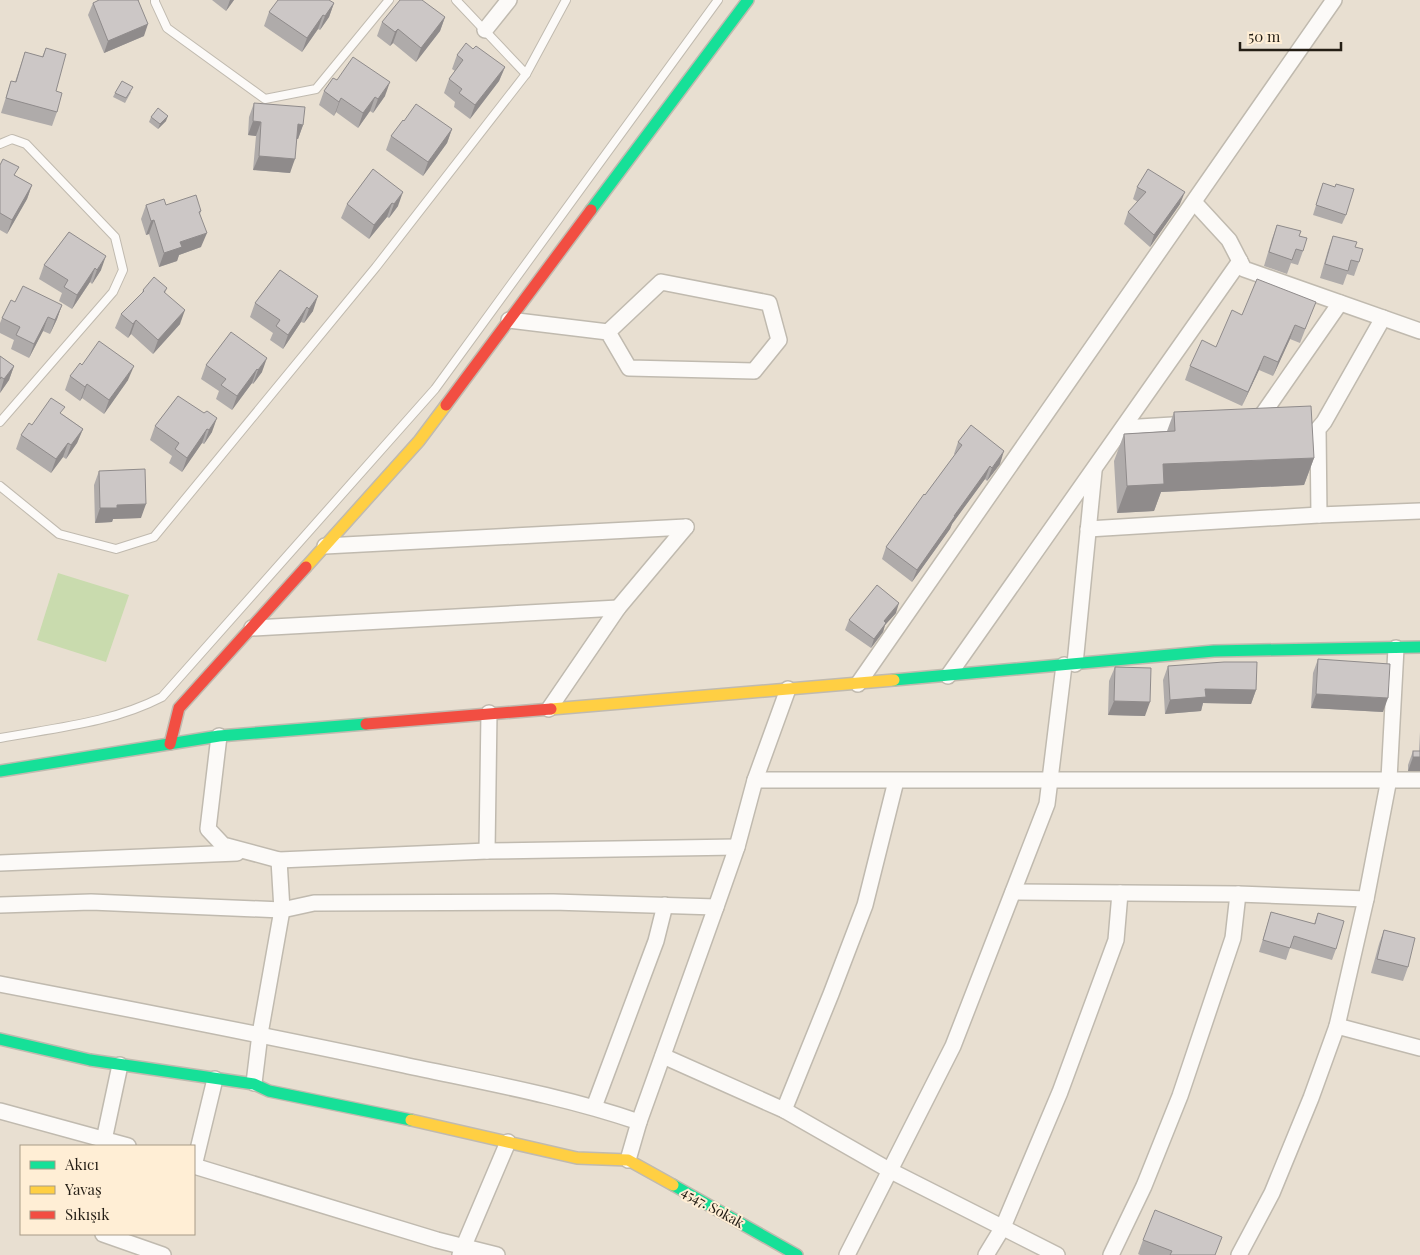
<svg xmlns="http://www.w3.org/2000/svg" width="1420" height="1255" font-family="'Playfair Display',serif">
<style>
.green{fill:#c9dbae}
.lines{fill:none;stroke-linecap:round;stroke-linejoin:round}
.lane-casing{stroke:#c0baaf;stroke-width:10}
.street-casing{stroke:#c0baaf;stroke-width:18}
.fast-casing{stroke:#c0baaf;stroke-width:14}
.slow-casing{stroke:#c0baaf;stroke-width:14}
.jam-casing{stroke:#c0baaf;stroke-width:14}
.lane{stroke:#fcfaf8;stroke-width:8}
.street{stroke:#fcfaf8;stroke-width:15}
.fast{stroke:#16e098;stroke-width:11}
.slow{stroke:#ffcf43;stroke-width:11}
.jam{stroke:#f24e42;stroke-width:11}
.wall{fill:#afabaa}
.shaded-wall{fill:#8f8b8b}
.building{fill:#ccc7c6;stroke:#8f8b8b}
.labels{text-anchor:middle;dominant-baseline:central;stroke-width:4;stroke-linejoin:round;paint-order:stroke}
.street-label{font-size:14px;fill:#241e15;stroke:#ffeed5}
</style>
<rect width="100%" height="100%" fill="#e8dfd1"/>
<path class="green" d="M58 573 129 595 106 662 37 640Z"/>
<g class="lines">
<g class="lane-casing">
<g id="lane">
<path d="M155 0V2L167 28 265 99 316 89 389 0"/>
<path d="M456 0 526 74"/>
<path d="M0 144 12 139 26 144 115 237 123 270 113 292 0 422"/>
<path d="M0 486 59 534 116 549 154 537 376 267 526 74 566 0"/>
<path d="M0 738C54 728 112 723 162 697L435 389 718 0"/>
</g>
</g>
<g class="street-casing">
<g id="street">
<path d="M485 30 509 0"/>
<path d="M1194 202 1229 240 1244 269 1420 331"/>
<path d="M509 320 608 332 661 282 769 303 779 340 754 371 629 368 608 332"/>
<path d="M1258 421 1340 303"/>
<path d="M1123 428 1189 424"/>
<path d="M1319 515 1318 429 1324 422 1383 318"/>
<path d="M1088 529 1319 515 1420 511"/>
<path d="M325 546 686 527"/>
<path d="M252 628 618 608"/>
<path d="M1075 664 1094 471"/>
<path d="M948 676 1240 261"/>
<path d="M858 684 1334 0"/>
<path d="M549 709 618 608 686 527"/>
<path d="M219 736 208 829 223 845 279 860 487 851 737 847"/>
<path d="M755 780H1420"/>
<path d="M487 851 489 713"/>
<path d="M0 863 237 853"/>
<path d="M1013 892 1238 894 1366 899"/>
<path d="M0 905 91 902 282 910 314 903 553 902 716 907"/>
<path d="M0 984C135 1010 270 1036 404 1065 483 1082 563 1096 639 1122"/>
<path d="M1337 1026 1420 1048"/>
<path d="M663 1056 784 1110 889 1170 1057 1255"/>
<path d="M254 1083 260 1034 282 910 279 860"/>
<path d="M594 1107 656 941 665 905"/>
<path d="M784 1110 831 994 865 905 896 781"/>
<path d="M0 1111 128 1146"/>
<path d="M104 1140 120 1065"/>
<path d="M628 1160 639 1122 716 907 737 847 755 780 788 689"/>
<path d="M194 1166 437 1240 497 1255"/>
<path d="M194 1166 215 1079"/>
<path d="M103 1234 163 1255"/>
<path d="M460 1255 508 1142"/>
<path d="M847 1255 953 1046 1047 804 1064 665"/>
<path d="M986 1255 1003 1227 1060 1092 1116 940 1120 893"/>
<path d="M1111 1255 1144 1186 1180 1096 1233 938 1238 894"/>
<path d="M1239 1255 1272 1193 1311 1098 1337 1026 1366 899 1389 779 1396 648"/>
</g>
</g>
<g class="fast-casing">
<g id="fast">
<path d="M591 210 748 0"/>
<path d="M894 680 1214 651 1420 647"/>
<path d="M0 771 219 736 366 724"/>
<path d="M0 1039 90 1060 254 1084 269 1091 411 1120"/>
<path d="M673 1185 797 1255"/>
</g>
</g>
<g class="slow-casing">
<g id="slow">
<path d="M306 567 419 441 446 405"/>
<path d="M551 709 894 680"/>
<path d="M411 1120 577 1158 628 1160 673 1185"/>
</g>
</g>
<g class="jam-casing">
<g id="jam">
<path d="M446 405 591 210"/>
<path d="M366 724 551 709"/>
<path d="M170 744 179 708 306 567"/>
</g>
</g>
<use href="#lane" class="lane"/>
<use href="#street" class="street"/>
<use href="#fast" class="fast"/>
<use href="#slow" class="slow"/>
<use href="#jam" class="jam"/>
</g>
<g class="wall">
<path d="M99 0H139V2L144 36 104 53 88 15 93 3Z"/>
<path d="M212 0H234L226 11Z"/>
<path d="M334 3 329 17 320 30 318 29 302 52 264 26 269 12Z"/>
<path d="M445 17 440 31 416 62 393 43 390 46 377 36 382 22Z"/>
<path d="M46 48 56 91 57 112 52 126 1 113 11 81 15 82 25 52 42 57Z"/>
<path d="M473 49 505 67 499 81 470 119 454 107 455 102 444 93 449 79 455 71 452 69 457 55Z"/>
<path d="M337 80 385 96 373 113 370 111 358 128 336 112 334 116 319 105 324 91Z"/>
<path d="M131 92 125 103 113 97 115 93Z"/>
<path d="M254 103 303 125 298 139H297L290 173 253 170 256 136 248 135 249 117Z"/>
<path d="M151 117 166 121 158 129 149 122Z"/>
<path d="M404 121 452 129 447 143 423 176 386 150 391 136Z"/>
<path d="M0 165 16 176 32 185 27 199 7 234 0 230Z"/>
<path d="M373 169 398 206 389 218 387 217 369 239 341 218 347 204Z"/>
<path d="M1323 183 1346 215 1342 224 1313 215Z"/>
<path d="M1137 187 1180 204 1150 247 1124 224 1128 212 1138 202 1133 199Z"/>
<path d="M146 205H166L201 211 200 214 201 247 179 255 177 261 159 267 149 234 146 235 141 219Z"/>
<path d="M1277 225 1299 236 1303 251 1298 265 1291 263 1287 274 1264 266 1272 239Z"/>
<path d="M69 232 101 270 92 284 90 282 72 309 59 301 62 293 39 279 44 265Z"/>
<path d="M1333 236 1355 247 1359 262 1354 276 1347 274 1343 285 1320 278 1328 250Z"/>
<path d="M280 270 313 311 304 323 301 322 283 349 270 340 273 333 250 317 255 303Z"/>
<path d="M167 288 165 293 180 324 153 354 131 334 128 338 115 328 121 314 142 293 143 290Z"/>
<path d="M15 302 62 305 57 319 50 334 43 331 29 358 11 349 14 340 0 333V323L2 318Z"/>
<path d="M1242 315 1310 317 1300 343 1290 339 1273 376 1259 370 1242 406 1185 380 1190 366 1216 347Z"/>
<path d="M231 332 262 372 253 384 252 383 232 410 216 399 219 391 201 379 206 365Z"/>
<path d="M0 356 14 366 9 380 0 393Z"/>
<path d="M82 365 128 380 104 414 82 398 80 401 65 390 70 376Z"/>
<path d="M178 396 212 432 204 444 202 443 182 472 169 463 172 456 150 440 155 426Z"/>
<path d="M1174 412 1314 458 1304 485 1161 492 1154 511 1117 513 1114 461 1124 434 1167 431Z"/>
<path d="M62 414 83 429 77 443 66 459 63 457 51 473 16 449 21 435Z"/>
<path d="M958 442 1000 464 987 481 985 479 952 524 950 529 912 582 882 559 886 547 955 455 954 454Z"/>
<path d="M99 471 141 518 113 519 112 522 95 523 94 485Z"/>
<path d="M896 613 885 625 883 632 871 648 845 630 849 620Z"/>
<path d="M1318 659 1383 712 1311 708 1313 673Z"/>
<path d="M1168 666 1256 690 1251 704 1203 703 1201 711 1165 714 1163 680Z"/>
<path d="M1115 667 1145 716 1108 715 1109 681Z"/>
<path d="M1420 732V771H1408V765L1413 751H1419Z"/>
<path d="M1271 912 1314 924 1318 913 1336 949 1332 960 1290 948 1286 960 1259 952Z"/>
<path d="M1384 930 1408 967 1403 981 1371 973 1379 944Z"/>
<path d="M1143 1240 1215 1255H1140L1138 1254Z"/>
</g>
<g class="shaded-wall">
<path d="M230 0H234L226 11Z"/>
<path d="M334 3 329 17 320 30 325 16Z"/>
<path d="M323 15 318 29 302 52 307 38Z"/>
<path d="M445 17 440 31 416 62 421 48Z"/>
<path d="M148 24 144 36 104 53 108 41Z"/>
<path d="M398 29 393 43 390 46 395 32Z"/>
<path d="M505 67 499 81 470 119 475 105Z"/>
<path d="M390 82 385 96 373 113 378 99Z"/>
<path d="M375 97 370 111 358 128 363 113Z"/>
<path d="M341 98 336 112 334 116 339 102Z"/>
<path d="M168 116 166 121 158 129 160 124Z"/>
<path d="M253 121 261 122 256 136 248 135Z"/>
<path d="M298 124 303 125 298 139 292 138Z"/>
<path d="M452 129 447 143 423 176 428 162Z"/>
<path d="M259 156 295 159 290 173 253 170Z"/>
<path d="M32 185 27 199 7 234 12 220Z"/>
<path d="M403 192 398 206 389 218 394 204Z"/>
<path d="M1185 192 1180 204 1150 247 1154 235Z"/>
<path d="M392 203 387 217 369 239 374 225Z"/>
<path d="M154 220 149 234 146 235 151 221Z"/>
<path d="M207 233 201 247 179 255 177 261 159 267 164 253 180 242Z"/>
<path d="M106 256 101 270 92 284 97 270Z"/>
<path d="M95 268 90 282 72 309 77 295Z"/>
<path d="M318 296 313 311 304 323 309 309Z"/>
<path d="M62 305 57 319 50 334 55 320Z"/>
<path d="M307 307 301 322 283 349 288 335Z"/>
<path d="M185 310 180 324 153 354 158 340Z"/>
<path d="M48 317 43 331 29 358 34 344Z"/>
<path d="M136 320 131 334 128 338 133 324Z"/>
<path d="M1295 325 1290 339 1273 376 1278 362Z"/>
<path d="M1264 356 1259 370 1242 406 1248 392Z"/>
<path d="M267 358 262 372 253 384 258 370Z"/>
<path d="M14 366 9 380 0 393 4 379Z"/>
<path d="M134 366 128 380 104 414 109 400Z"/>
<path d="M257 369 252 383 232 410 237 396Z"/>
<path d="M87 384 82 398 80 401 85 387Z"/>
<path d="M217 418 212 432 204 444 209 430Z"/>
<path d="M83 429 77 443 66 459 71 445Z"/>
<path d="M207 429 202 443 182 472 187 458Z"/>
<path d="M68 443 63 457 51 473 56 459Z"/>
<path d="M1004 451 1000 464 987 481 992 468Z"/>
<path d="M1314 458 1304 485 1161 492 1154 511 1117 513 1127 486 1163 464Z"/>
<path d="M990 466 985 479 952 524 950 529 912 582 917 570 954 516Z"/>
<path d="M146 504 141 518 113 519 112 522 95 523 100 508 117 505Z"/>
<path d="M899 603 896 613 885 625 883 632 871 648 874 639 884 621Z"/>
<path d="M1205 689 1256 690 1251 704 1203 703 1201 711 1165 714 1170 700Z"/>
<path d="M1316 694 1388 698 1383 712 1311 708Z"/>
<path d="M1114 701 1150 702 1145 716 1108 715Z"/>
<path d="M1413 757H1420V771H1408Z"/>
</g>
<g class="building">
<path d="M99 0H138L148 24 108 41 93 3Z"/>
<path d="M278 0H329L334 3 325 16 323 15 307 38 269 12Z"/>
<path d="M400 0H422L445 17 421 48 398 29 395 32 382 22Z"/>
<path d="M466 43 473 49 476 46 505 67 475 105 459 93 462 89 449 79 463 60 457 55Z"/>
<path d="M46 48 66 54 56 91 62 93 57 112 6 98 11 81 16 82 25 52 43 57Z"/>
<path d="M353 57 390 82 378 99 375 97 363 113 341 98 339 102 324 91 333 78 337 80Z"/>
<path d="M122 81 133 87 126 98 115 93Z"/>
<path d="M254 103 305 107 303 125 298 124 295 159 259 156 261 122 253 121Z"/>
<path d="M416 104 452 129 428 162 391 136 403 120 404 121Z"/>
<path d="M158 108 168 116 160 124 151 117Z"/>
<path d="M3 159 19 167 14 175 32 185 12 220 0 213V165Z"/>
<path d="M373 169 403 192 394 204 392 203 374 225 347 204Z"/>
<path d="M1148 169 1185 192 1154 235 1128 212 1146 192 1137 187Z"/>
<path d="M1323 183 1335 187 1336 184 1354 189 1346 215 1316 205Z"/>
<path d="M196 195 201 211 199 212 207 233 180 242 182 247 164 253 154 220 151 221 146 205 164 199 166 205Z"/>
<path d="M1277 225 1301 231 1299 236 1307 238 1303 251 1296 249 1292 260 1269 252Z"/>
<path d="M69 232 106 256 97 270 95 268 77 295 64 287 68 280 44 265Z"/>
<path d="M1333 236 1357 242 1355 247 1363 249 1359 262 1351 260 1348 271 1325 264Z"/>
<path d="M280 270 318 296 309 309 307 307 288 335 276 326 280 320 255 303Z"/>
<path d="M154 277 167 288 164 292 185 310 158 340 136 320 133 324 121 314 144 291 143 290Z"/>
<path d="M1257 279 1316 302 1305 329 1295 325 1278 362 1264 356 1248 392 1190 366 1202 340 1216 347 1232 310 1242 315Z"/>
<path d="M23 286 62 305 55 320 48 317 34 344 16 335 20 327 2 318 11 300 15 302Z"/>
<path d="M231 332 267 358 258 370 257 369 237 396 221 385 226 379 206 365Z"/>
<path d="M99 341 134 366 109 400 87 384 85 387 70 376 80 363 82 365Z"/>
<path d="M0 356 14 366 4 379 1 377 0 379Z"/>
<path d="M178 396 204 413 207 411 217 418 209 430 207 429 187 458 175 449 179 443 155 426Z"/>
<path d="M51 398 65 407 60 413 83 429 71 445 68 443 56 459 21 435 29 423 32 425Z"/>
<path d="M1311 406 1314 458 1163 464 1164 484 1127 486 1124 434 1175 431 1174 412Z"/>
<path d="M971 425 1004 451 992 468 990 466 954 516H955L917 570 886 547 924 494 925 495 962 445 958 442Z"/>
<path d="M145 469 146 504 117 505V508H100L99 471Z"/>
<path d="M877 585 899 603 884 621 886 623 874 639 849 620Z"/>
<path d="M1318 659 1390 664 1388 698 1316 694Z"/>
<path d="M1224 662H1257L1256 690 1205 689 1206 697 1170 700 1168 666Z"/>
<path d="M1115 667 1151 668 1150 702 1114 701Z"/>
<rect x="1413" y="751" width="7" height="6"/>
<path d="M1271 912 1315 924 1318 913 1344 921 1336 949 1294 936 1290 948 1263 940Z"/>
<path d="M1384 930 1415 938 1408 967 1377 959Z"/>
<path d="M1155 1210 1222 1237 1215 1255H1170L1172 1251 1143 1240Z"/>
</g>
<g class="labels">
<g class="street-label">
<text transform="translate(713 1207) rotate(29)">4547. Sokak</text>
</g>
</g>
<rect x="20" y="1145" width="175" height="90" fill="#ffeed5" stroke="#a79b88"/>
<rect x="30" y="1161" width="25" height="8" fill="#16e098" stroke="#a79b88"/>
<text x="65" y="1170" font-size="15" fill="#241e15">Akıcı</text>
<rect x="30" y="1186" width="25" height="8" fill="#ffcf43" stroke="#a79b88"/>
<text x="65" y="1195" font-size="15" fill="#241e15">Yavaş</text>
<rect x="30" y="1211" width="25" height="8" fill="#f24e42" stroke="#a79b88"/>
<text x="65" y="1220" font-size="15" fill="#241e15">Sıkışık</text>
<path d="M1240 42v8h101v-8" fill="none" stroke="#241e15" stroke-width="2.5"/>
<text x="1248" y="42" font-size="15" fill="#241e15" stroke="#ffeed5" stroke-width="4" paint-order="stroke">50 m</text>
</svg>
